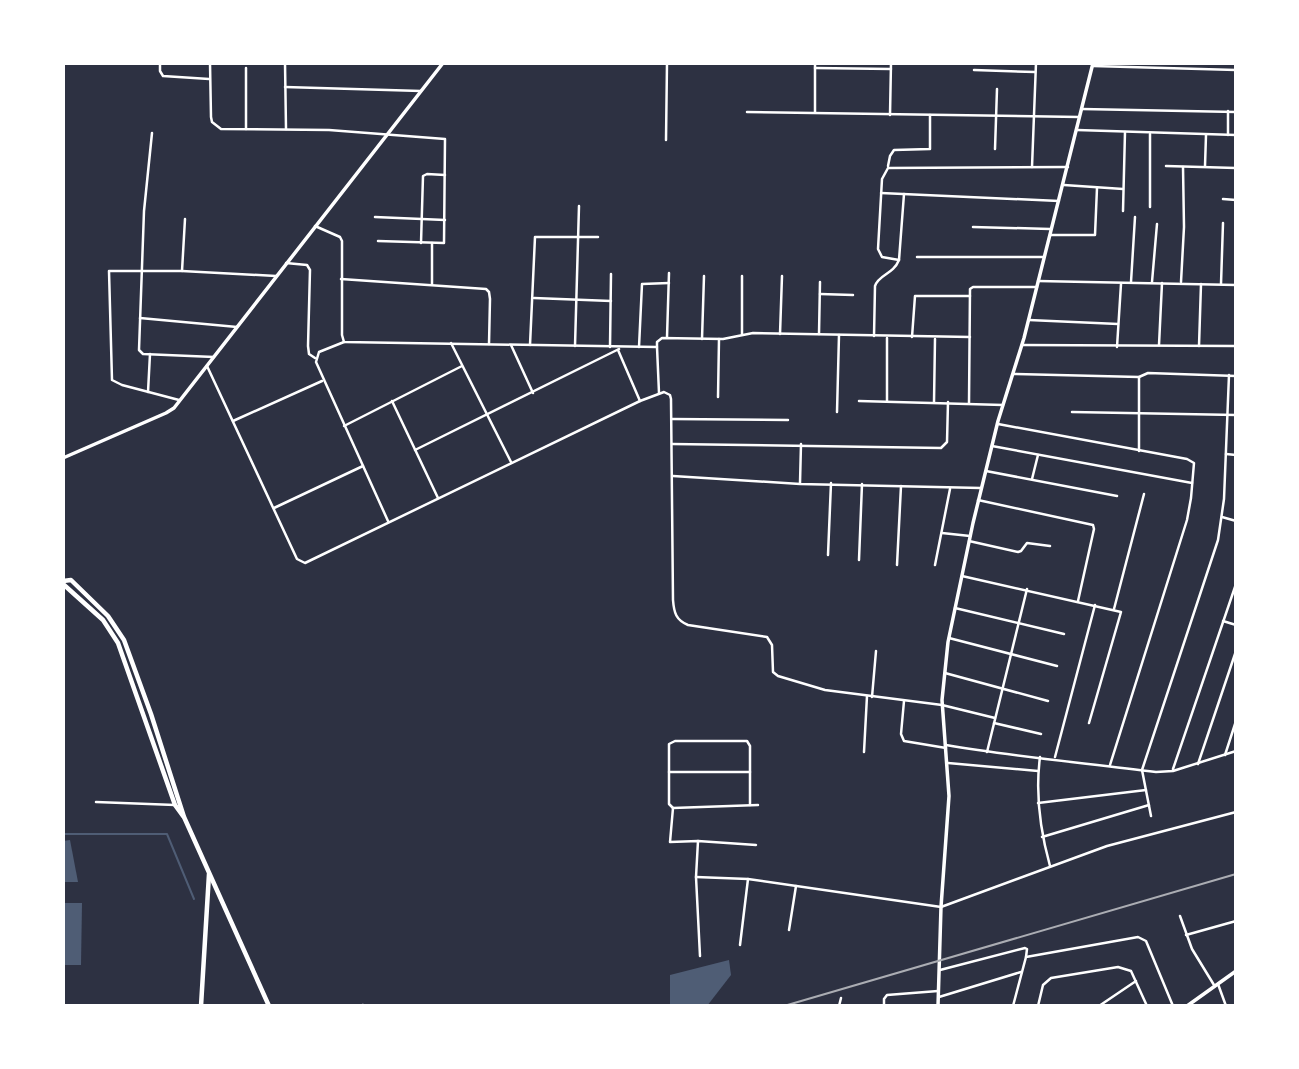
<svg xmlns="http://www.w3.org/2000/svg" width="1299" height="1069" font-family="'Archivo Narrow',sans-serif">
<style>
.water{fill:#4f5d75}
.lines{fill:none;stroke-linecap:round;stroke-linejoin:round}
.stream{stroke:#4f5d75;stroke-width:2}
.minor{stroke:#fff;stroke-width:2.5}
.tertiary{stroke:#fff;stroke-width:3.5}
.primary{stroke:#fff;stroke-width:4.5}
.trunk{stroke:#fff;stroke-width:4.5}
.rail{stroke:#abadb3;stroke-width:2}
</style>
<rect width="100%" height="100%" fill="#2d3142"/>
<g class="water">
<path d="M70 840 78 882H63V841Z"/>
<path d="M63 903H82L81 965H63Z"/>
<path d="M729 960 731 975 707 1006H670V975Z"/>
</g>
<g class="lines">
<path class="stream" d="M63 834H167L194 899"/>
<g class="minor">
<path d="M160 63V71L163 76 209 79"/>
<path d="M210 63 211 117 212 122 221 129 329 130 445 139 444 243 378 241"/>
<path d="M285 63 286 129"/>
<path d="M1093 66 1236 70"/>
<path d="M815 68 891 69"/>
<path d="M974 70 1035 72"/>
<path d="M285 87 421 91"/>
<path d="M1082 109 1236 112"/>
<path d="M747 112 1079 117"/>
<path d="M815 112V63"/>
<path d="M890 115 891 63"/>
<path d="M246 129V68"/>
<path d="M1077 130 1236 135"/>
<path d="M152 133 144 211 139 350 143 354 214 357"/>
<path d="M1150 134V207"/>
<path d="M1228 135V111"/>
<path d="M666 140 667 63"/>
<path d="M995 149 997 89"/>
<path d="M888 166 890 156 894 150 930 149V115"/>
<path d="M1166 166 1236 168"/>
<path d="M1205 166 1206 135"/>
<path d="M1032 167 1036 63"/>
<path d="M1064 185 1123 189"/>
<path d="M881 193 1059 201"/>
<path d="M1223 199 1236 200"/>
<path d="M1123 211 1125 132"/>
<path d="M375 217 445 220"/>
<path d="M315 226 340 237 342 241V335L344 342 657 347"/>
<path d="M973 227 1050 229"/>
<path d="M1051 235H1095L1097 188"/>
<path d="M421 243 423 176 427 174 445 175"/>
<path d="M917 257H1043"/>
<path d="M899 260 882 257 878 249 882 179 888 168 1068 167"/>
<path d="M286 263 307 265 310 270 308 346 309 354 315 358"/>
<path d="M182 271 185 219"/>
<path d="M341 279 486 289 489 292 490 299 489 344"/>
<path d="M1038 281 1236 285"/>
<path d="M1131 282 1135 217"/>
<path d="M1152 282 1157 224"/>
<path d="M1181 282 1184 227 1183 167"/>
<path d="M432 284V243"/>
<path d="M1221 284 1223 223"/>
<path d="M820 294 853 295"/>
<path d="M534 298 611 301"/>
<path d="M140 318 237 327"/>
<path d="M1029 320 1118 324"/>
<path d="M742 334V276"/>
<path d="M780 334 782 276"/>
<path d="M819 334 820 282"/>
<path d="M874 336 875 286C879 274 893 275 899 260L904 194"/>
<path d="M667 337 669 273"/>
<path d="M912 337 915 296H970"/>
<path d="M887 338V401"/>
<path d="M702 339 704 276"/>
<path d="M344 342 319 352 316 362 388 521"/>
<path d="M451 343 511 462"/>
<path d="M511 345 533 393"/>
<path d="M530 345 535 237H598"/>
<path d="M1022 345 1236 346"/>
<path d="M1159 345 1162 283"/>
<path d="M575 346 579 206"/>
<path d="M1199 346 1201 284"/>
<path d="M610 347 611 274"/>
<path d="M639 347 642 284 669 283"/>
<path d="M1117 347 1121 284"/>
<path d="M618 350 640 401"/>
<path d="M207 366 297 559 305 563 640 401 664 392 670 395 671 399 673 600C674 613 676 620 688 625L767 637 772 645 773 672 778 676 825 690 942 705 995 718"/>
<path d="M1014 374 1139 377 1148 373 1236 376"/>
<path d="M1139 377V451"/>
<path d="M148 392 150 354"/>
<path d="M659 393 657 347V342L662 338 723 339 753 333 970 337"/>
<path d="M718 397 719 339"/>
<path d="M179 400 122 385 112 380 109 271H182L276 276"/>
<path d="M392 401 438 498"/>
<path d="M859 401 1003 405"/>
<path d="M934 402 935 339"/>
<path d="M969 403 970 289 973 287H1037"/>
<path d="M837 412 839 335"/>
<path d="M1072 412 1236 415"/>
<path d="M672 419 788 420"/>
<path d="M233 421 322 381"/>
<path d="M998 424 1187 459 1194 463 1191 498 1187 520 1110 765"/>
<path d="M344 426 462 366"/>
<path d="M672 444 941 448 947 442 948 402"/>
<path d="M992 446 1192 483"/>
<path d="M415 450 619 349"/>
<path d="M1226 454 1236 455"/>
<path d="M986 471 1117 496"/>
<path d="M673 476 800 484 981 488"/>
<path d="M1032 479 1038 455"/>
<path d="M800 483 801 444"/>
<path d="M978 500 1093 525 1094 529 1078 601"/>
<path d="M274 508 363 466"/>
<path d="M1222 517 1236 521"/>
<path d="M942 533 970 536"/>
<path d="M969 541 1018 552 1021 551 1027 543 1050 546"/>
<path d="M828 555 831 483"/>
<path d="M859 560 862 484"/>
<path d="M897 565 901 486"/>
<path d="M935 565 950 489"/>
<path d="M962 576 1121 612 1089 723"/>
<path d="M955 608 1064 634"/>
<path d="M1114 609 1144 494"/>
<path d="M1223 621 1236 625"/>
<path d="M949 638 1057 666"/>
<path d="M945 673 1048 701"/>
<path d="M872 697 876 651"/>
<path d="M904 701 901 734 904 741 946 748"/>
<path d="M994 723 1041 734"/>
<path d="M946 745C1016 757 1086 763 1156 772L1173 771 1236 751"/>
<path d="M864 752 867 696"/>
<path d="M987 752 1027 589"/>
<path d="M1225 755 1236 721"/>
<path d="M1040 757C1035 795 1040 830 1050 866"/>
<path d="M1055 757 1095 605"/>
<path d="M948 763 1038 771"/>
<path d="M1198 764 1236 651"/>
<path d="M1173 769 1236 584"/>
<path d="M669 772H750"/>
<path d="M96 802 175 805"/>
<path d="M1038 803 1146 790"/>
<path d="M673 808 669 804V744L675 741H747L750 746V805"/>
<path d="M1151 816 1142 770 1218 540 1224 499 1229 375"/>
<path d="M1042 837 1149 805"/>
<path d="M698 841 696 877 700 956"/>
<path d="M756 845 698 841 670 842 673 808 758 805"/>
<path d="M696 877 748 879 941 907 1107 846 1236 812"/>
<path d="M1180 916 1192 949 1214 985"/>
<path d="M789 930 796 886"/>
<path d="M1186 935 1236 921"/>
<path d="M740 945 748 879"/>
<path d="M940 970 1025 948 1027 949 1026 957"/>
<path d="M1218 984 1226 1006"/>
<path d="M939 997 1021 972"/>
<path d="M359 1006 363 1005"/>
<path d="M839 1006 841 998"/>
<path d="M884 1006V999L887 995 938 991"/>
<path d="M1013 1006 1026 957 1138 937 1146 941 1173 1006"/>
<path d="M1038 1006 1043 985 1051 978 1118 967 1131 971 1147 1006"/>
<path d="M1099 1006 1136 981"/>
</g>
<g class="tertiary">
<path d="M63 458 166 413 174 408 443 63"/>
<path d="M938 1006 941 907 949 796 942 700 948 642 973 523 998 421 1024 338 1093 63"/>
<path d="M1187 1006 1236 971"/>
</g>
<path class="primary" d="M201 1006 209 874"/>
<g class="trunk">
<path d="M63 581 71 580 108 616 124 640 151 714 184 817 269 1006"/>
<path d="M63 584 103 620 118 643 175 805 183 816"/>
</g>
<path class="rail" d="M784 1006 1236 874"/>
</g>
<rect width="1299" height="1069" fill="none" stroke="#ffffff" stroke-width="130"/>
</svg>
